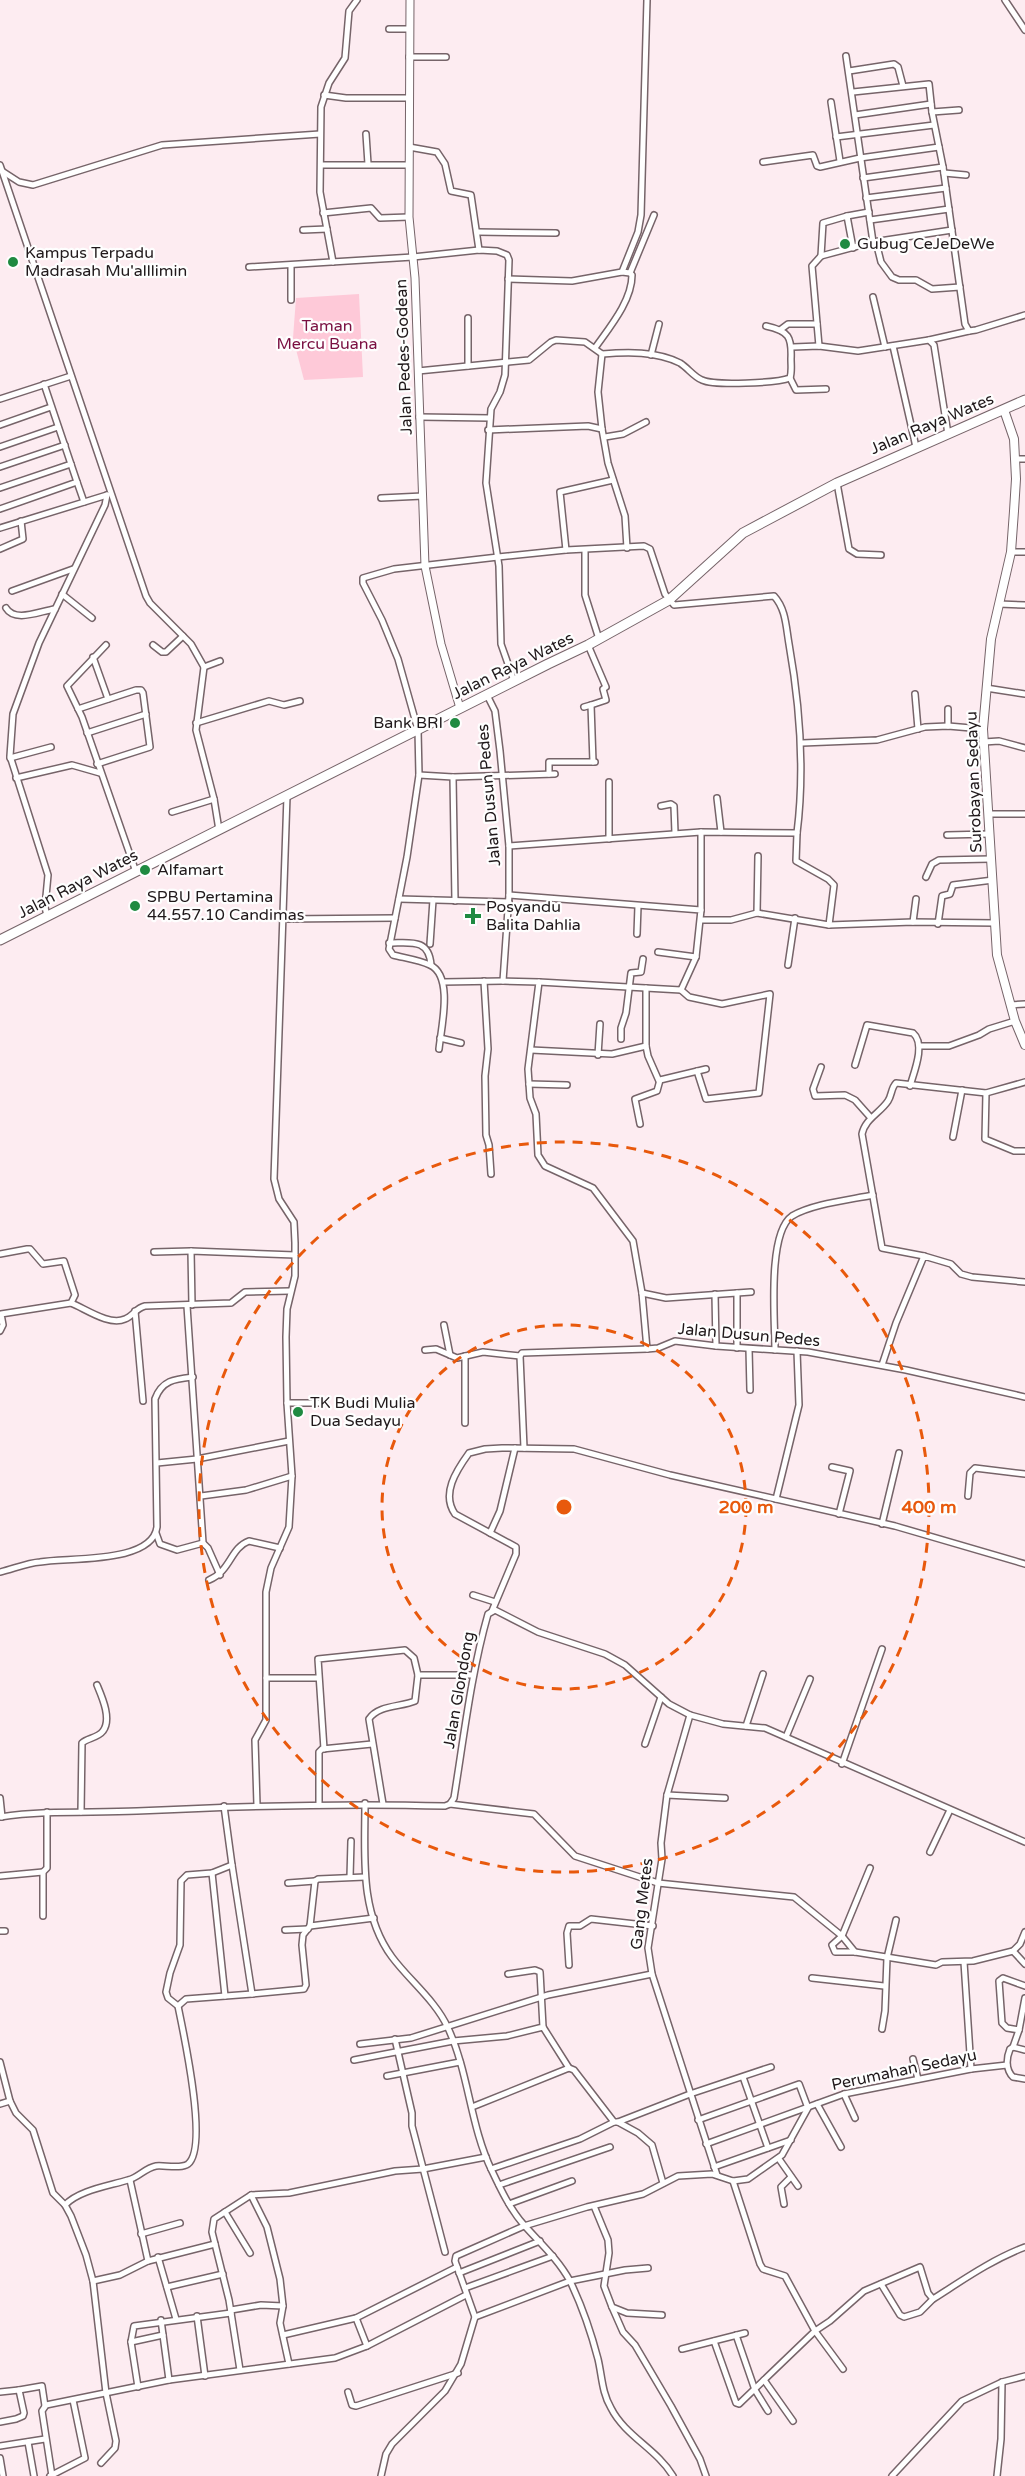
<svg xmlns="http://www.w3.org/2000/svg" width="1025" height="2476" font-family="'Varela Round',sans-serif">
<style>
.green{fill:#fec9d8}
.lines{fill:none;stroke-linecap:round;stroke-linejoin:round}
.minor-casing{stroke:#766469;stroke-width:8}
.tertiary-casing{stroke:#766469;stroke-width:9}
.secondary-casing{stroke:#766469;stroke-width:10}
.trunk-casing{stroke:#766469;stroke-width:11}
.minor{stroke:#fff;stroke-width:5}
.tertiary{stroke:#fff;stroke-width:7}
.secondary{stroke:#fff;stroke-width:8}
.trunk{stroke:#fff;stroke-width:9}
.ring{fill:none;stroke:#e8590c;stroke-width:3;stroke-dasharray:10 8}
.poi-dot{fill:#1f8a41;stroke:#fefefe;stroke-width:2}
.labels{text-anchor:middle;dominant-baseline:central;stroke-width:4.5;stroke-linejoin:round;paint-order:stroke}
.poi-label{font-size:16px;fill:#20191b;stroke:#fefefe;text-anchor:start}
.park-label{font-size:16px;fill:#7a0f41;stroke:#fefefe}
.street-label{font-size:16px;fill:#20191b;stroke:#fefefe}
.centre{fill:#e8590c;stroke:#fefefe;stroke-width:3}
.ring-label{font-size:18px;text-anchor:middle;font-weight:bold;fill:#e8590c;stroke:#fefefe;stroke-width:4.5;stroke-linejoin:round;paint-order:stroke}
</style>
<rect width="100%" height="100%" fill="#fdecf1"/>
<path class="green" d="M359 294 363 377 304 380 293 338 296 298Z"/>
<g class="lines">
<g class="minor-casing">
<g id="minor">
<path d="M1005 0 1025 30"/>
<path d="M389 29H410"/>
<path d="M846 56 873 242"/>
<path d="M409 57H446"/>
<path d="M849 71 894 64 898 67 903 86"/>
<path d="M853 92 929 84 932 112 943 167 965 324 969 331 976 330 1025 315"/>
<path d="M324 95 346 98H408"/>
<path d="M831 102 840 161"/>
<path d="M932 112 959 110"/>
<path d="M855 115 931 104"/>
<path d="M366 134 368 164"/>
<path d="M836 137 934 125"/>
<path d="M409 147 437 152 445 164 451 191 471 195 479 250"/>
<path d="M763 162 813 155 817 166 820 167 860 158 939 147"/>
<path d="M0 165 146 596 150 603 191 644 204 667 196 730 214 799 219 830"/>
<path d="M321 165H409"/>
<path d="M2 171 19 182 33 185 162 145 320 134"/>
<path d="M944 173 966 175"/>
<path d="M863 178 943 167"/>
<path d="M866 198 946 188"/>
<path d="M323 213 371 208 380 218 409 217"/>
<path d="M847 216 869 212"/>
<path d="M870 220 949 209"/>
<path d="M303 230 327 229"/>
<path d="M477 232 556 233"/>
<path d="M876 242 881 262 892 277 899 280H916L932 289 960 287"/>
<path d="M821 256 873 242 952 230"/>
<path d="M333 262 320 192 321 107 329 83 345 58 349 11 357 0"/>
<path d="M249 267 413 257 479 250 497 251 507 255 509 260 505 375 500 392 491 409 486 483 499 566 501 644 514 681"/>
<path d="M630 273 654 215"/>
<path d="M508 279 572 281 622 272 638 232 641 215 647 0"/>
<path d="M873 297 885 347"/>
<path d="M291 300V265"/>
<path d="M780 330 788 324H817"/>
<path d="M929 340 969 331"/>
<path d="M819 346 812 266 821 256 823 223 847 216 853 248"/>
<path d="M893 346 916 447"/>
<path d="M793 347 819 346 858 351 929 340 934 345 948 434"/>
<path d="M595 348C609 328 632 301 632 275L630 273 622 272"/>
<path d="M602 354 598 392 602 429 608 463 625 516 627 548"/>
<path d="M651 355 659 324"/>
<path d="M468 366V318"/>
<path d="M418 371 529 360 551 342 556 340 585 342 602 354C627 352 656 351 680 363 688 368 694 377 702 380 715 386 776 383 790 378 792 372 791 366 791 359 792 337 789 331 766 326"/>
<path d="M790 378 796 390 826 389"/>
<path d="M0 399 71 376"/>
<path d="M419 417 490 418"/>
<path d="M0 425 51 407"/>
<path d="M488 430 588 426 602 429"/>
<path d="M605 437 623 434 646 422"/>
<path d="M0 447 58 427"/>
<path d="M1015 459H1025"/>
<path d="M0 467 65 445"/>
<path d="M77 482 84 502"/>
<path d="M837 483 849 549 857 554 881 555"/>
<path d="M0 488 71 464"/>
<path d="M381 498 423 496"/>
<path d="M0 509 77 482 44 384"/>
<path d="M0 528 107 495"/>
<path d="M0 549 23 539 21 521"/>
<path d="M566 550 560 492 613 480"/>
<path d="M585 550V595L599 639"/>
<path d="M1011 552H1025"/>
<path d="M12 591 73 569"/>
<path d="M62 594 92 618"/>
<path d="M999 604 1025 605"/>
<path d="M6 608C15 623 40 611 55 609"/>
<path d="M106 645 67 686 82 717 136 872"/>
<path d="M153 645 162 652H166L183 636"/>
<path d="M588 645 606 687 603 689 606 700 591 705"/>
<path d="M93 657 108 699"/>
<path d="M204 667 220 661"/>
<path d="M986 688 1025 694"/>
<path d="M915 694 918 729"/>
<path d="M487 695 495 711 500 751 509 846V895L503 981 539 982 528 1069 530 1098 536 1114 538 1155 545 1166 593 1188 633 1241 642 1293 647 1349 658 1348 675 1341 716 1346 808 1352 906 1370 1025 1397"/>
<path d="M584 707 591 705 593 762"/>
<path d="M78 709 136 690H141L143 693 150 747 97 764"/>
<path d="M948 709V726"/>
<path d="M196 723 269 701 284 705 300 701"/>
<path d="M87 733 146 714"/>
<path d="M984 742 999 741 1025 748"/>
<path d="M802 743 877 740 925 727 948 726 983 729"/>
<path d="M10 758 51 747"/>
<path d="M549 774V762H595"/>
<path d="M419 775 453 777 555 774"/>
<path d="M453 777 455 901"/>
<path d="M16 778 72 765 100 773"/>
<path d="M609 782V839"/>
<path d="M717 798 721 832"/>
<path d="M661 806 671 804 674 806 675 833"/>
<path d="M172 812 214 799"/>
<path d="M988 814H1025"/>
<path d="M701 832V910"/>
<path d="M797 833 796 861 828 879 834 885 829 925"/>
<path d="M947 835 989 834"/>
<path d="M926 877 932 864 939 860 991 859"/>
<path d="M509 895 701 910 696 957 681 990 539 982"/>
<path d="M399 899 509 902"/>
<path d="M757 913 758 856"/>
<path d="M47 916 45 907 48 875 10 756 13 714 39 643 105 505 107 495"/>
<path d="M283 919 395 918"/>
<path d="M702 920H731L757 913 829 925 913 922 995 923"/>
<path d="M913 922 916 899"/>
<path d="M938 924 942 896 950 894 953 885 993 880"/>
<path d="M637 934 638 906"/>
<path d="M389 943C410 943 429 938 431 965"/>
<path d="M430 944 433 900"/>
<path d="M658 952 696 957"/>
<path d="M788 965 795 918"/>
<path d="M484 981 488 1049 485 1076 486 1135 489 1145 491 1174"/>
<path d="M443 982 503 981"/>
<path d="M681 990 689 997 722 1004 770 994 759 1093 706 1099 697 1071"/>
<path d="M1010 1005 1025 1004"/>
<path d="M440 1038 461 1043"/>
<path d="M621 1039V1028L626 1013 631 973 641 972 643 959"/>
<path d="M646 1046 648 1056 659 1081"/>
<path d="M919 1046H949L979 1035 989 1029 1015 1021"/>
<path d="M439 1049C441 1028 454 976 430 965 419 960 405 958 393 955L389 949 407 857 419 775 418 730 398 659 382 620 363 583V578L394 569 498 557 566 550 644 546 650 549 665 594 674 605 774 596C786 609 786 627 789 644 800 706 805 769 797 833L701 832 509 846"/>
<path d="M531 1050 612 1054 646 1046V988"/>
<path d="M598 1055 600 1024"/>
<path d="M855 1065 867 1025 913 1033C926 1044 914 1072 910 1086"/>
<path d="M821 1067 813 1089 815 1096 845 1095 855 1100 871 1118"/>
<path d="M529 1084 567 1085"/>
<path d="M986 1093 985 1139 1014 1151H1025"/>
<path d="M640 1124 635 1099 657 1091 660 1080 706 1069"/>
<path d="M953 1137 962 1090"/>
<path d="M154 1252 191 1251"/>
<path d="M0 1254 27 1249H30L43 1264 64 1261 75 1295 71 1303 1 1314 3 1325 0 1331"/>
<path d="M924 1256 882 1248 862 1134C865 1119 880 1113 888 1101 892 1095 891 1088 896 1083L986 1093 1025 1082"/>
<path d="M642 1293 666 1298 751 1292"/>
<path d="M737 1293V1348"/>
<path d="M715 1294 716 1346"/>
<path d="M71 1303C86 1309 109 1326 125 1319 133 1316 136 1308 145 1306L231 1303 245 1292 290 1291"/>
<path d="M192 1305 191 1251 295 1255"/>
<path d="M187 1306 203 1543 208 1548 220 1575"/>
<path d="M135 1311 143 1401"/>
<path d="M444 1325 450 1355"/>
<path d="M749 1349 750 1390"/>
<path d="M425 1350 436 1349 457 1358 483 1352 520 1356"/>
<path d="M775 1350C775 1322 767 1233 792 1216 812 1204 849 1200 873 1195"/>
<path d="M465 1356V1423"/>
<path d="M882 1365 896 1323 924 1256 951 1264 961 1274 972 1277 1025 1282"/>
<path d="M287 1403H325"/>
<path d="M524 1448 520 1356 522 1353 647 1349"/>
<path d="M157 1463 197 1459 289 1441"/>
<path d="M832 1467 850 1471 839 1514"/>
<path d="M201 1496 246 1490 292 1476"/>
<path d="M968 1496 970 1473 975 1468 1025 1474"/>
<path d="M776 1499 799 1405 797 1351"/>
<path d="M882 1524 899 1453"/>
<path d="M156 1533 160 1544 177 1550 203 1543"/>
<path d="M490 1533 500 1511 515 1448"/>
<path d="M0 1572C13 1569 27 1563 40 1562 69 1557 152 1564 157 1527L155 1399C162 1380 175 1379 193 1377"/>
<path d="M209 1580C231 1571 230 1548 249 1541L280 1548"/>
<path d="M473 1595 495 1602"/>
<path d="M492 1611 516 1554V1547L455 1514C441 1494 456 1471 469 1453L485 1449 502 1448 574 1449 670 1475 895 1526 1025 1564"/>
<path d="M266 1678H318"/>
<path d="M690 1715 667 1795 661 1843 662 1859 648 1948 652 1974 717 2175"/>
<path d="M746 1726 763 1674"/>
<path d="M786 1737 810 1679"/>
<path d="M645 1744 661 1697"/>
<path d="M324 1749 318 1659 405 1650 414 1658 418 1675H473"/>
<path d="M842 1764 882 1649"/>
<path d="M667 1795 725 1798"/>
<path d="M0 1798 2 1817"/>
<path d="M365 1803C365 1855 359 1912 392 1957 409 1980 436 2001 448 2028 469 2073 470 2126 492 2171 501 2190 510 2209 524 2225 540 2243 558 2259 570 2281L475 2317"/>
<path d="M383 1804 369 1719C378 1705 401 1707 415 1701L418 1675"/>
<path d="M450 1804 534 1814 575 1856 658 1883 794 1897 842 1936 855 1952"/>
<path d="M257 1805 255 1740 266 1720V1592L271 1568 289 1527 292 1476 287 1403 286 1337 287 1309 295 1276V1243L294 1222 279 1199 274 1179 287 796"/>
<path d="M319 1805V1752L322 1749 372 1744"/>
<path d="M81 1812 82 1743C87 1738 98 1738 103 1731 112 1719 102 1697 97 1685"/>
<path d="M0 1817C46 1810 92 1813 137 1811 240 1806 342 1803 445 1806L450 1804 454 1798C464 1736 471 1674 488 1614L495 1610 538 1632 605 1654 625 1665 669 1704 690 1715 723 1724 765 1728 1025 1842"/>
<path d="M930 1852 950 1810"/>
<path d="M232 1865 252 1994 304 1989 306 1985 302 1945 303 1935 310 1926 315 1881 318 1879 365 1877"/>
<path d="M870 1868 842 1936 832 1945 835 1952H855L936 1965 942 1962 973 1961 1013 1951 1020 1944 1025 1932"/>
<path d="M212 1873 225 1996"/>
<path d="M0 1876 43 1872"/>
<path d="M350 1877 351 1841"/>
<path d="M288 1883 315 1881"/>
<path d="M43 1916V1872L47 1868V1812"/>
<path d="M310 1926 374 1918"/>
<path d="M285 1930 308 1929"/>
<path d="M0 1931H5"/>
<path d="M1013 1951 1025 1964"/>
<path d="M964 1962 971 2069"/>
<path d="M569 1965 567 1933 569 1926H580L591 1919 653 1926"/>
<path d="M812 1978 884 1986"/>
<path d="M178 2006 186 1999 252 1994"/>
<path d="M543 2027 569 2068"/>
<path d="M882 2029 885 2011 887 1958 896 1920"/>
<path d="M1019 2030 1007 2028 1002 2023 999 1981 1003 1978 1025 1986"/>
<path d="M395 2039 412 2113V2126L445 2252"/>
<path d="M360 2044 411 2038 548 1995 652 1974"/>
<path d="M1013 2047 1019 2030 1025 1998"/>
<path d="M1025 2050 1013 2047 1010 2049C1006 2059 1006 2070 1013 2077L1025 2079"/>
<path d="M913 2059 918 2079"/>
<path d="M354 2060 453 2041 507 2036 543 2027 540 1972 535 1970 508 1974"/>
<path d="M0 2062 10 2101 16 2113 33 2130 53 2193 65 2205 71 2216 86 2255 93 2281 106 2393 116 2441 115 2448 101 2463"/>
<path d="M387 2076 460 2062"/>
<path d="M743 2077 768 2148"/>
<path d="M844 2094 855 2118"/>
<path d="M0 2104 10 2101"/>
<path d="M817 2104 841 2147"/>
<path d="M472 2107 569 2068 574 2070 614 2122H618L690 2094 771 2067"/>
<path d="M618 2122 638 2133 652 2145 663 2183"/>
<path d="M706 2144 844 2094 971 2069 1007 2065"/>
<path d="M779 2159 798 2186"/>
<path d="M714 2167 791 2140"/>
<path d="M491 2169 580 2139 614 2122"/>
<path d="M130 2180 148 2261 215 2244"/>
<path d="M733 2181 760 2264 763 2269 785 2276 815 2331 843 2369"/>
<path d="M499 2185 610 2147"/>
<path d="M251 2195 267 2227 280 2279 283 2306 280 2323 289 2364"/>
<path d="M509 2204 572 2181"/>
<path d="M784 2204 781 2187 791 2177"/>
<path d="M65 2205C79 2190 109 2186 128 2180 138 2178 145 2168 156 2166 164 2165 181 2169 188 2164 209 2147 183 2031 178 2006L168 1998 166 1992 170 1973 180 1945 181 1881 187 1875 212 1873 232 1865 224 1806"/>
<path d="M594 2206 608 2240 609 2253 604 2286 612 2307 627 2313 662 2315"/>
<path d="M225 2212 250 2253"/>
<path d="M141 2234 180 2223"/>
<path d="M158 2257 176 2319"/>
<path d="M648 2268 625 2270 570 2281C582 2306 591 2332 598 2359 602 2376 602 2393 611 2408 625 2436 657 2449 673 2476"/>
<path d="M459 2273 540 2241"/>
<path d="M93 2281 120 2275 148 2261"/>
<path d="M881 2284 900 2315 904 2317 920 2312 933 2299"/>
<path d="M167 2287 223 2274"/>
<path d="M465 2288 553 2256"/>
<path d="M612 2307 623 2332 635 2345 671 2406 700 2459 706 2476"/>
<path d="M231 2310 261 2305 283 2306"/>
<path d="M197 2316 205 2376"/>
<path d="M356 2318 367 2346"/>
<path d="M161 2320 169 2380"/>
<path d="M283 2335 356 2318 457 2267"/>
<path d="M736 2335 755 2390 768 2411"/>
<path d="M714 2341 736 2403 739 2404 815 2331 830 2321 864 2291 920 2267 928 2293 933 2299C963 2280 991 2260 1025 2247"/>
<path d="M131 2342 163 2335"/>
<path d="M682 2349 745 2333"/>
<path d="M240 2370 229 2300 212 2232 214 2219 251 2195 289 2193 395 2171 423 2169 486 2157"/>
<path d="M764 2380 793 2421"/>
<path d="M138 2387 131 2342 134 2326 231 2313"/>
<path d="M19 2390 42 2386 45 2406"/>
<path d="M0 2392 19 2390 24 2413 23 2416 16 2419 0 2422"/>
<path d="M348 2392 352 2405 356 2406 458 2373"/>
<path d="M28 2442 34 2476"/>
<path d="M0 2446 45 2439"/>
<path d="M0 2458 3 2476"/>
<path d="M50 2476 85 2458 73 2400"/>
<path d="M52 2476 42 2411 46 2405 169 2380 335 2358 367 2346 466 2295"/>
<path d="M381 2476 386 2454 392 2444 445 2391 461 2364 475 2317 455 2261 456 2256 524 2226 587 2207 643 2194 678 2176 712 2174 733 2181 748 2179 782 2155 808 2108 799 2084 698 2120"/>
<path d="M892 2476 962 2401 1002 2382 1025 2376"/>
<path d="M997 2476 1001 2439 1002 2382"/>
</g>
</g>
<g class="tertiary-casing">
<path id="tertiary" d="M410 0 409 217 415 278 425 566 441 644 460 708"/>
</g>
<g class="secondary-casing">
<path id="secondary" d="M1004 410 1014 439 1016 479 1014 511 1011 552 991 639 983 729 997 955 1015 1021 1025 1045"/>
</g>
<g class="trunk-casing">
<path id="trunk" d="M0 940 548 664 588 645 669 600 743 533 837 483 1025 400"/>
</g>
<use href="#minor" class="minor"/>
<use href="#tertiary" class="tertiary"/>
<use href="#secondary" class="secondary"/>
<use href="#trunk" class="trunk"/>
</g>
<g class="ring">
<circle cx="564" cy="1507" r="182"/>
<circle cx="564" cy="1507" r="365"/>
</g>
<g class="poi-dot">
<circle cx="845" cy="244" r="6"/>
<circle cx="13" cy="262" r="6"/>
<circle cx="455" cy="723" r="6"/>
<circle cx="145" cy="870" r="6"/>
<circle cx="135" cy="906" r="6"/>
<path d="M470 907h6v6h6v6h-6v6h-6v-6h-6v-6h6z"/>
<circle cx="298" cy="1412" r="6"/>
</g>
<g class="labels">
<g class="poi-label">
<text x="857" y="244">Gubug CeJeDeWe</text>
<text x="25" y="253">Kampus Terpadu<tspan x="25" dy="18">Madrasah Mu'alllimin</tspan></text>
<text x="443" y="723" text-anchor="end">Bank BRI</text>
<text x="157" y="870">Alfamart</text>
<text x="147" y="897">SPBU Pertamina<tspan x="147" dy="18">44.557.10 Candimas</tspan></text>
<text x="486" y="907">Posyandu<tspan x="486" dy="18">Balita Dahlia</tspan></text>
<text x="310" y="1403">TK Budi Mulia<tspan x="310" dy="18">Dua Sedayu</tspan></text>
</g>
<g class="park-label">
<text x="327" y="326">Taman<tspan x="327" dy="18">Mercu Buana</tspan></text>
</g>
<g class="street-label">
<text transform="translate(404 357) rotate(-92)">Jalan Pedes-Godean</text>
<text transform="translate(932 424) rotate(-23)">Jalan Raya Wates</text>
<text transform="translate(513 666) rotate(-26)">Jalan Raya Wates</text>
<text transform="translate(974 782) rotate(-92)">Surobayan Sedayu</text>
<text transform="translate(489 795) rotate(-95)">Jalan Dusun Pedes</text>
<text transform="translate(78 884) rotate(-27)">Jalan Raya Wates</text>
<text transform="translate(749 1335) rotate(5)">Jalan Dusun Pedes</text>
<text transform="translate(459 1690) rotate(-80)">Jalan Glondong</text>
<text transform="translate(642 1904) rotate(-83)">Gang Metes</text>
<text transform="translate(904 2070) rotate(-12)">Perumahan Sedayu</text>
</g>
</g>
<circle cx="564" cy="1507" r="9" class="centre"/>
<g class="ring-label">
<text x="746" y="1513">200 m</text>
<text x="929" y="1513">400 m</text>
</g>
</svg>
